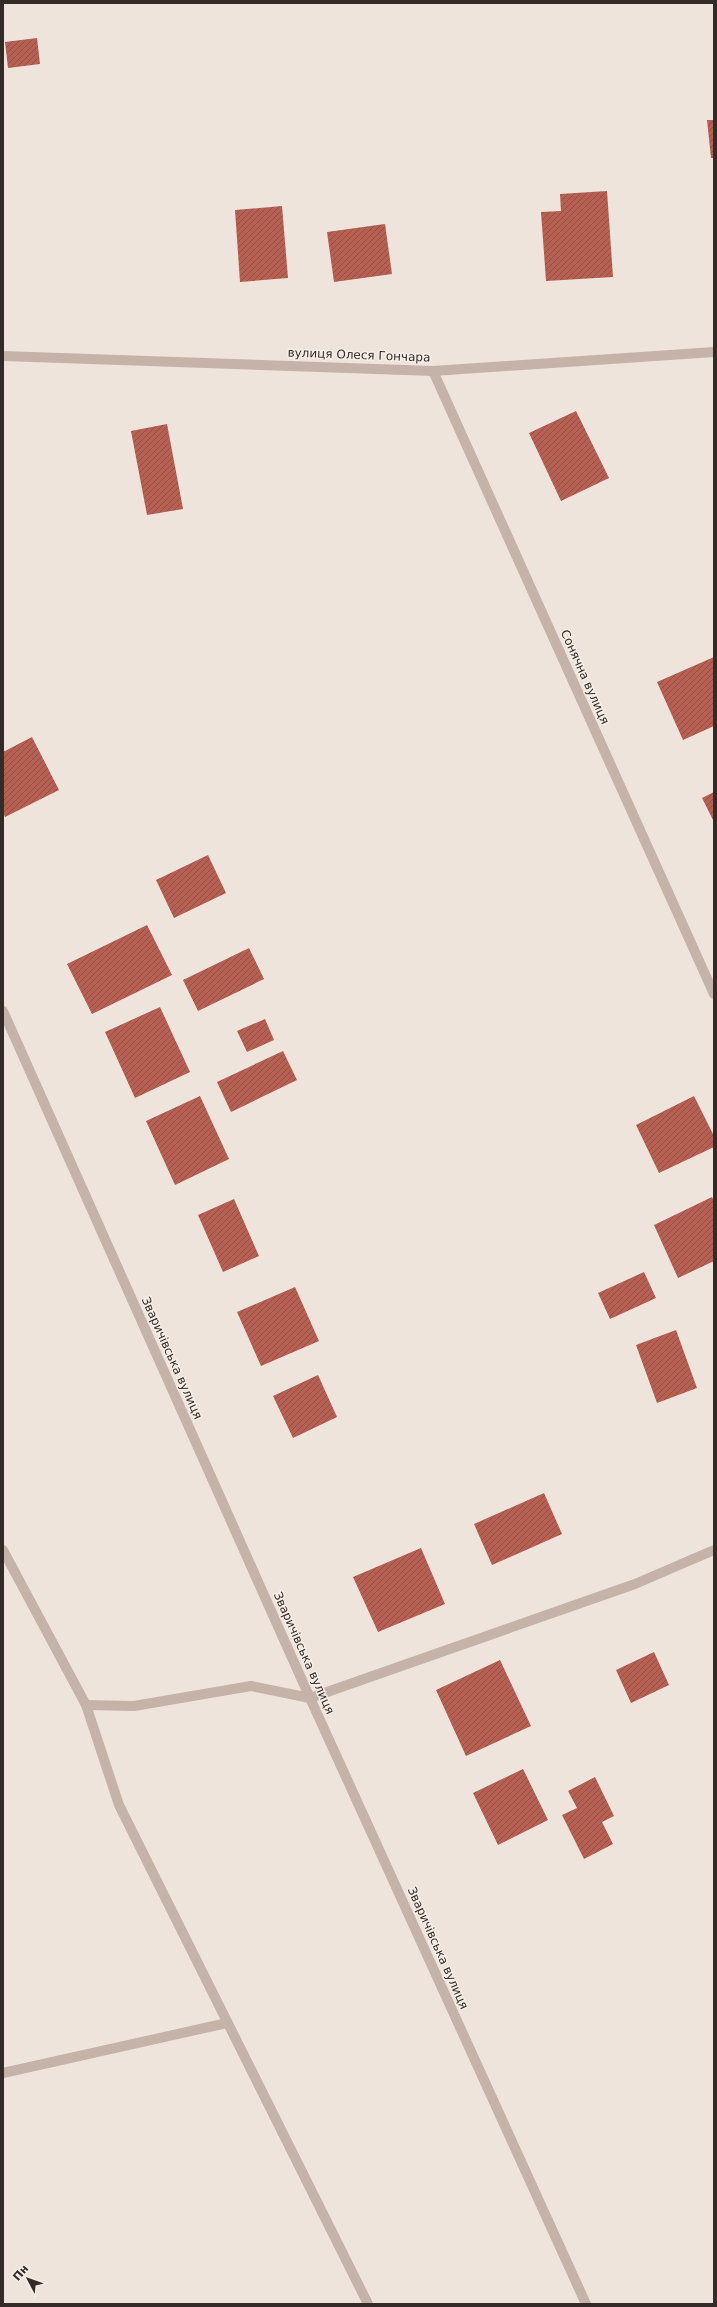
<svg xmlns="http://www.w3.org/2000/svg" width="717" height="2307" font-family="'DejaVu Sans',sans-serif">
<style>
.building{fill:url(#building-hatch)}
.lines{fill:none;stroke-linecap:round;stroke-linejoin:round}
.lane{stroke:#c5b3aa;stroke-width:10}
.street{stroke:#c5b3aa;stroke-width:10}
.labels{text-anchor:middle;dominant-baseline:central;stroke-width:3;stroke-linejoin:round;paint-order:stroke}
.street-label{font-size:12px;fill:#332b28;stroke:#f7eee8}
</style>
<defs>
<pattern id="building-hatch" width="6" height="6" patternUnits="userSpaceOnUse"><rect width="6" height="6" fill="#b66053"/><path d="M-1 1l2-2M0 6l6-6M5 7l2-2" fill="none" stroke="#954f45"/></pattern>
</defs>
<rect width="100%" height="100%" fill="#eee4dc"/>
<g class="building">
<path d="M37 38 40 64 8 68 5 42Z"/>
<path d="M707 120H714V158H711Z"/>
<path d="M607 191 613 277 546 281 541 212 561 211 560 194Z"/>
<path d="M282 206 288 278 240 282 235 210Z"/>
<path d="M385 224 392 274 334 282 327 232Z"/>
<path d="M576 411 609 478 561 501 529 433Z"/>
<path d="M167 424 183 509 147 515 131 431Z"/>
<path d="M714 657V726L683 740 657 682Z"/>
<path d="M32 737 59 790 5 817 3 813V752Z"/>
<path d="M714 792V822L702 798Z"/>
<path d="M208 855 226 893 174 918 156 880Z"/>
<path d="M147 925 172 975 92 1014 67 964Z"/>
<path d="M249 948 264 979 198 1011 183 980Z"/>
<path d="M160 1007 190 1072 135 1098 105 1032Z"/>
<path d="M265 1019 274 1040 247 1052 237 1031Z"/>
<path d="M283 1051 297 1080 231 1112 217 1082Z"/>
<path d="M200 1096 229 1159 175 1185 146 1121Z"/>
<path d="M694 1096 714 1136V1147L659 1173 636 1125Z"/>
<path d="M712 1197 714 1201V1261L678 1278 654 1225Z"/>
<path d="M234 1199 259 1256 223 1272 198 1215Z"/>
<path d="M644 1272 656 1298 610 1319 598 1293Z"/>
<path d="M295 1287 319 1341 261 1366 237 1312Z"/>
<path d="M676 1330 697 1388 657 1403 636 1345Z"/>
<path d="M318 1375 337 1417 293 1438 273 1396Z"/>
<path d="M544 1493 562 1534 492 1565 474 1524Z"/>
<path d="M421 1548 445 1604 378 1632 353 1577Z"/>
<path d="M654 1652 669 1685 631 1703 616 1670Z"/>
<path d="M500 1660 531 1726 466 1756 436 1690Z"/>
<path d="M523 1769 548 1820 498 1845 473 1793Z"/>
<path d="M595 1777 614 1816 602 1822 613 1844 584 1859 562 1815 577 1808 568 1791Z"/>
</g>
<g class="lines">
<path class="lane" d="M86 1705 134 1706 251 1686 310 1698"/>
<g class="street">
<path d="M3 356 433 371 714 352"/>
<path d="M433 371 714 994"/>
<path d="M3 1011 310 1698 586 2304"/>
<path d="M3 1550 86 1705 119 1805 368 2304"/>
<path d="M310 1698 635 1584 714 1550"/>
<path d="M3 2073 227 2023"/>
</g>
</g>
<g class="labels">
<g class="street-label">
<text transform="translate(359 355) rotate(2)">вулиця Олеся Гончара</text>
<text transform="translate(585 677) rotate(66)">Сонячна вулиця</text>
<text transform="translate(172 1358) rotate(66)">Зваричівська вулиця</text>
<text transform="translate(304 1653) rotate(66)">Зваричівська вулиця</text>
<text transform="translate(438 1948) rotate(66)">Зваричівська вулиця</text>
</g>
</g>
<rect width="717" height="2307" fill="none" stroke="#332b28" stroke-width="8"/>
<g transform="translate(28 2279) rotate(311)" stroke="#f7eee8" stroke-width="3" paint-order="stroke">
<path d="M0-3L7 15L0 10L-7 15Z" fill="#332b28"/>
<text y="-6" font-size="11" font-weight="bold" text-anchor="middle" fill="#332b28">Пн</text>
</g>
</svg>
